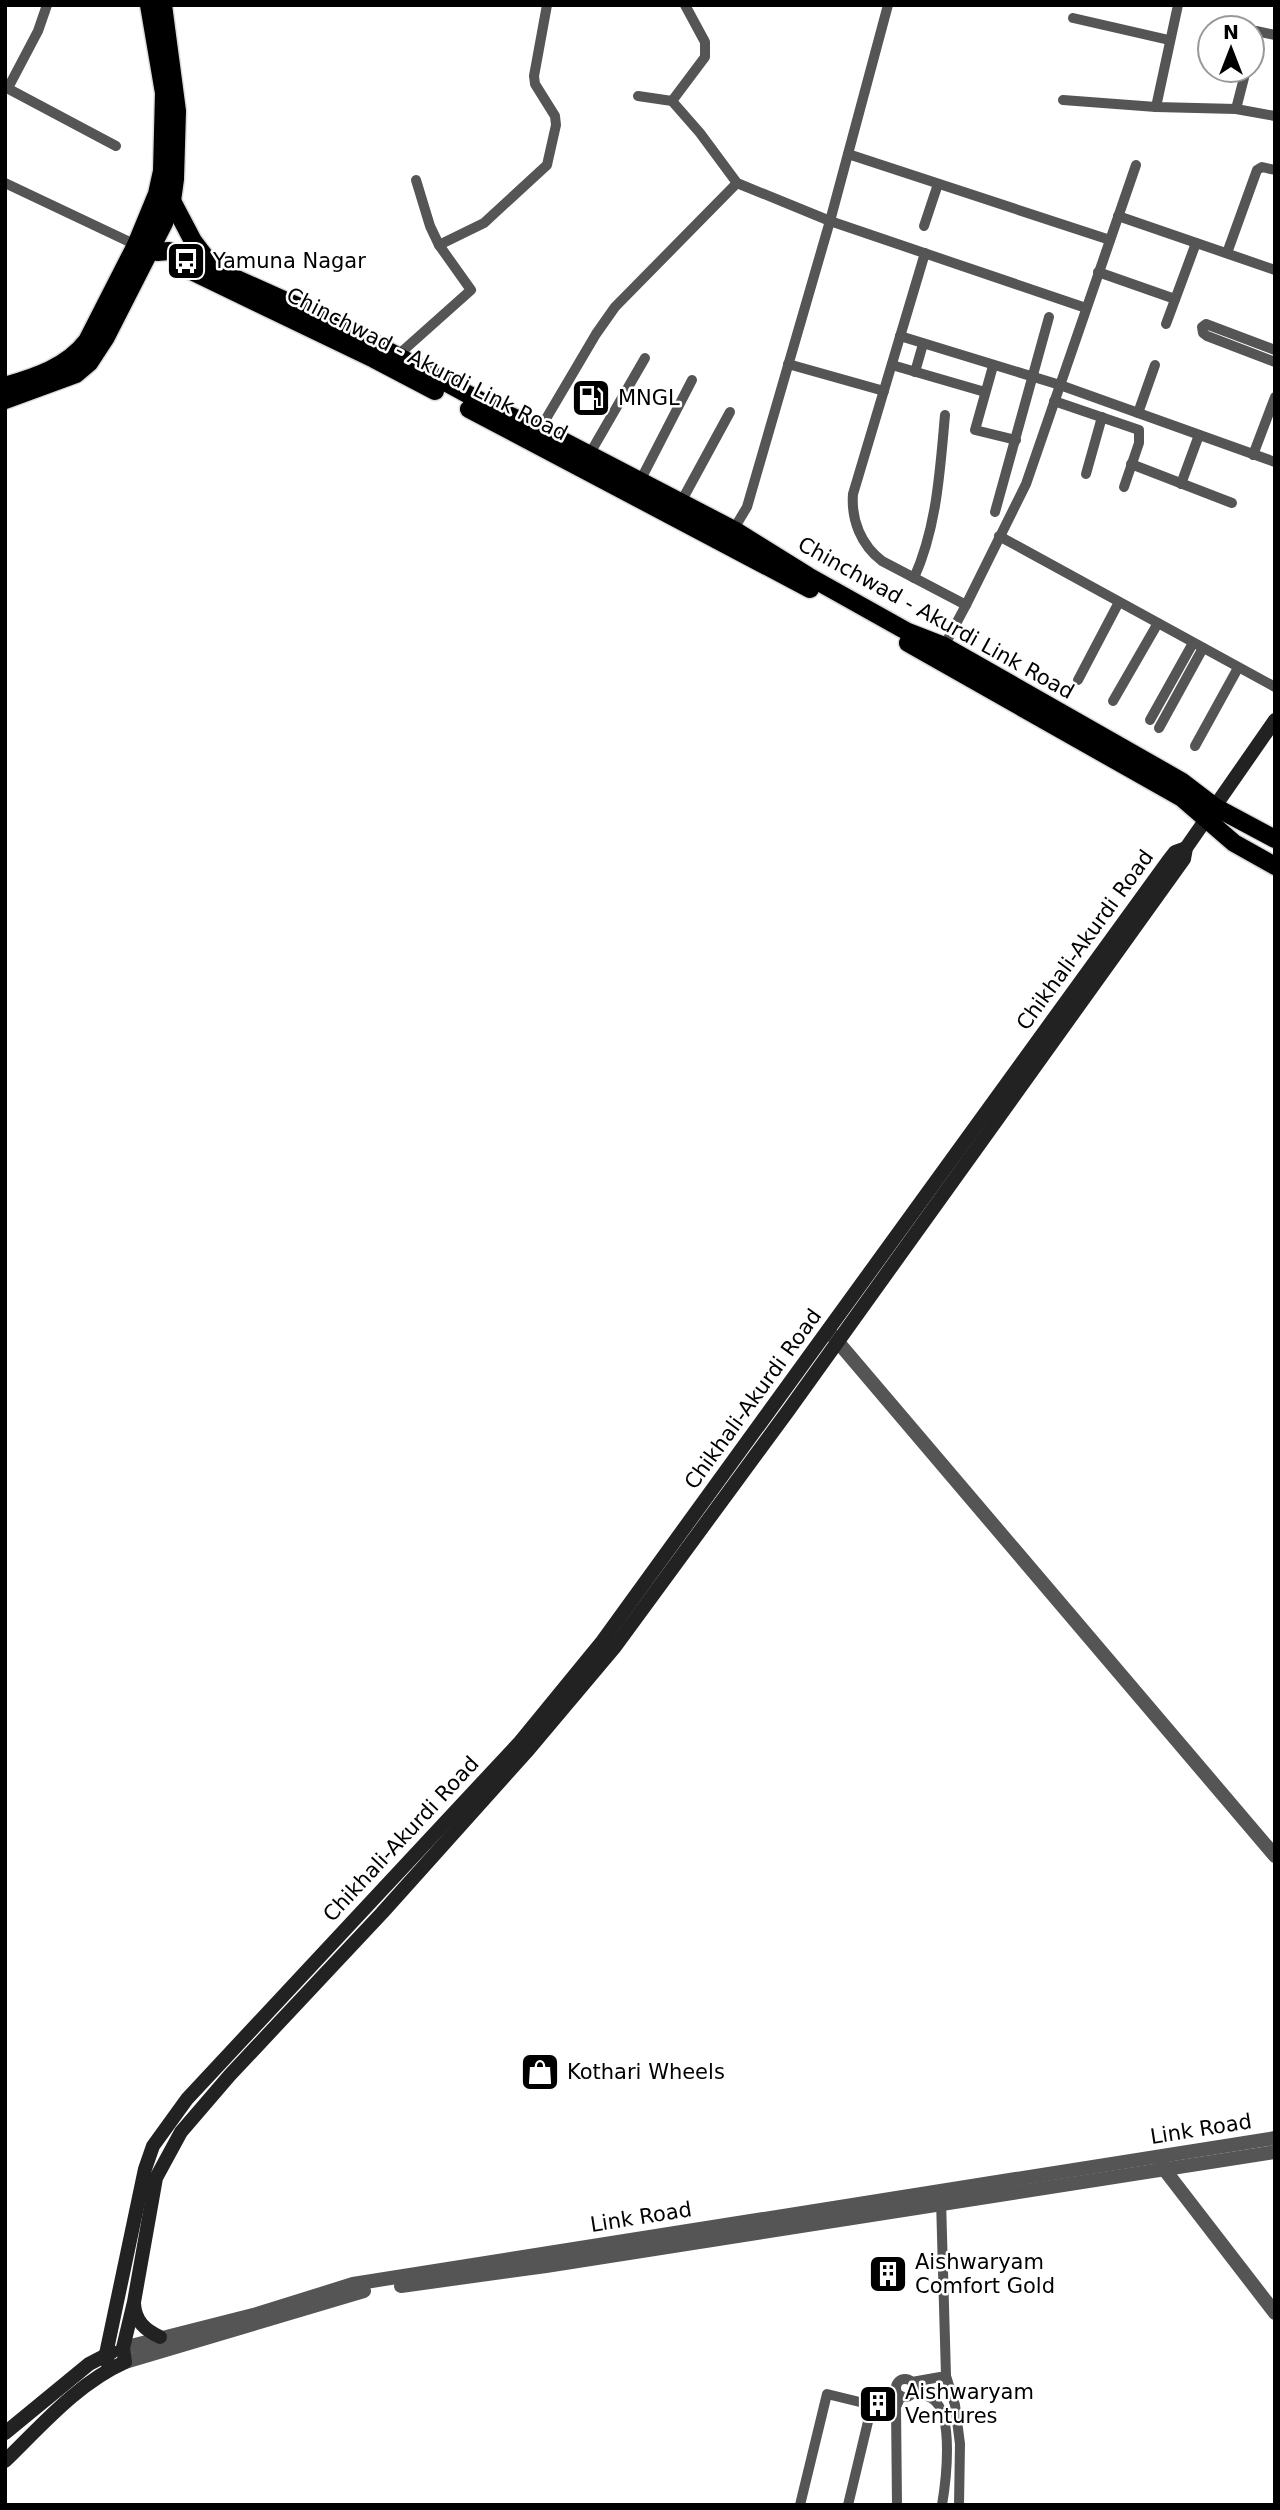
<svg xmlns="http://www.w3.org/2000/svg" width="1280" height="2510" font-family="'DejaVu Sans',sans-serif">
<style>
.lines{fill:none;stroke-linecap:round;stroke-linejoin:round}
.primary-casing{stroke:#dbdbdb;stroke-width:21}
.minor{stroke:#555;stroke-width:10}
.tertiary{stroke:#555;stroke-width:14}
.secondary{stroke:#222;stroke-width:14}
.primary{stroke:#000;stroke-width:18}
.labels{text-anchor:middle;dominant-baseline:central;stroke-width:5;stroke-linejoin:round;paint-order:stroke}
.poi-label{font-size:21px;fill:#000;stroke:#fff;text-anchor:start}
.street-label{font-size:21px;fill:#000;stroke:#fff}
</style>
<rect width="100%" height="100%" fill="#fff"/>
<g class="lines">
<g class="primary-casing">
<g id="primary">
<path d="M172 201 193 241 212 266"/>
<path d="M136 245 157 252 169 251 199 262 344 327 495 409 540 429 734 530 808 576 908 632 944 646 1181 781 1215 807 1275 839"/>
<path d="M187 269 374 359 435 391"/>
<path d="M5 386C36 377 67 367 87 341L136 245 157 194 162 171 164 93 149 5"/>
<path d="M5 400 76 374 89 363 106 337 164 223 172 201 175 179 177 111 163 5"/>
<path d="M469 409 810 589"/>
<path d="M908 643 1182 798 1234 843 1275 866"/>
</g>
</g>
<g class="minor">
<path d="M1073 18 1169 40"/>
<path d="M1252 46 1256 31 1275 35"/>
<path d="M5 87 116 146"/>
<path d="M8 88 38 31 47 5"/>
<path d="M638 96 672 101 700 133 737 183 830 221 1086 308"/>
<path d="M1063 100 1156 107 1236 109 1275 116"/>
<path d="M672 101 705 57V42L685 5"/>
<path d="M1156 107 1178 5"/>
<path d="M1236 109 1246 70"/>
<path d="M848 154 1110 240"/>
<path d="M416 180 430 226 439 245"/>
<path d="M5 183 136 245"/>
<path d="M1118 216 1275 270"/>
<path d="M924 226 938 184"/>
<path d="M925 253 853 494C851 520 861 545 882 561L966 605"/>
<path d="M1227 253 1257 170 1262 167 1275 170"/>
<path d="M1098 272 1175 299"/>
<path d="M1166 324 1196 243"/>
<path d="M900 336 1060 385 1275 462"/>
<path d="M1275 350 1206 324 1202 327 1203 333 1207 336 1275 362"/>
<path d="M397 356 471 290 439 245 484 223 547 165 556 125 555 116 535 84 534 76 547 5"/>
<path d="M788 364 884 391"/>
<path d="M892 365 985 392"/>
<path d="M993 366 975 430 1016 440"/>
<path d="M915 372 923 344"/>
<path d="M1054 401 1139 430V443L1124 487"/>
<path d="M1138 413 1155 365"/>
<path d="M537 434 596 334 615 307 737 183"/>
<path d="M589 455 645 358"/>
<path d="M1253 455 1275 397"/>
<path d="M1131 464 1232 503"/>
<path d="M1086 474 1102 417"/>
<path d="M639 483 692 380"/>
<path d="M1181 484 1199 435"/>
<path d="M681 502 730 412"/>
<path d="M995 512 1049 317"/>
<path d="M732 532 747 507 830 221 888 5"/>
<path d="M999 536 1275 687"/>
<path d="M914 578C937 527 940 470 945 415"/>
<path d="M942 650 966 605 1026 484 1136 165"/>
<path d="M1078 680 1119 602"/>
<path d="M1113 701 1158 623"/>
<path d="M1150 720 1193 643"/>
<path d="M1159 728 1203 648"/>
<path d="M1195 746 1238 668"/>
<path d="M946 2376 955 2405 960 2444 959 2505"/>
<circle cx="905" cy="2388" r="9"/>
<path d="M912 2382 946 2376 941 2200"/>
<path d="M914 2390C920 2393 929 2396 934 2400 954 2417 946 2481 942 2505"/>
<path d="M896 2407 897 2505"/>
<path d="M800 2505 827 2394 872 2405 896 2407 901 2396"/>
<path d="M848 2505 872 2405"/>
</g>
<g class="tertiary">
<path d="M832 1335 1275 1856"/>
<path d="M1163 2163 1164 2169 1275 2313"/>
<path d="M401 2286 546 2266 1275 2152"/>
<path d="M123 2348 257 2314 353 2284 1275 2138"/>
<path d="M125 2362 364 2291"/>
</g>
<g class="secondary">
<path d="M134 2304C135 2321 145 2330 160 2337"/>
<path d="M109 2369 106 2354 145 2169 153 2146 187 2099 520 1742 601 1643 1168 861 1175 852 1186 848"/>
<path d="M5 2433 89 2364 112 2352"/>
<path d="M5 2461C42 2425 78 2383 125 2362L123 2348 134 2302 156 2178 181 2132 230 2075 382 1913 529 1749 614 1648 788 1411 1184 859 1186 848 1275 720"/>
</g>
<use href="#primary" class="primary"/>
</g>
<defs>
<g id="bus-square" transform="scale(2.0125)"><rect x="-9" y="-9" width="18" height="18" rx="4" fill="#000" stroke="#fff"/><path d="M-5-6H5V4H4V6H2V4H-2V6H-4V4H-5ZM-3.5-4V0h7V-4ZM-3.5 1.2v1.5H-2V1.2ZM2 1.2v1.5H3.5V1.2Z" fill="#fff"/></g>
<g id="fuel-square" transform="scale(2.0125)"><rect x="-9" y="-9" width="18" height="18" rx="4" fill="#000" stroke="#fff"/><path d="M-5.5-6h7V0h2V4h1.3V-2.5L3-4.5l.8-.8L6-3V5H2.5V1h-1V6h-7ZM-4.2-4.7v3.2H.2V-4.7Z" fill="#fff"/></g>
<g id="shop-square" transform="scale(2.0125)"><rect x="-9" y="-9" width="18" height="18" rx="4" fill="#000" stroke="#fff"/><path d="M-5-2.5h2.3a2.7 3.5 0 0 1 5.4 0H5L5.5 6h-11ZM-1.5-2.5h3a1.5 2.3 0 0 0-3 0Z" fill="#fff"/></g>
<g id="building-square" transform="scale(2.0125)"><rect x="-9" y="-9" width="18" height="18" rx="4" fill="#000" stroke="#fff"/><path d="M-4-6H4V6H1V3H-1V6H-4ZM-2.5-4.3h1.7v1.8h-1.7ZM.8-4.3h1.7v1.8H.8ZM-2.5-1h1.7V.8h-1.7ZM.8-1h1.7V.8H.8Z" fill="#fff"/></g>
</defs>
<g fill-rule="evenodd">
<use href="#bus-square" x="186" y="261"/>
<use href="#fuel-square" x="591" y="398"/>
<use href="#shop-square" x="540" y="2072"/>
<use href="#building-square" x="888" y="2274"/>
<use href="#building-square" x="878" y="2404"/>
</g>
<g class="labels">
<g class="poi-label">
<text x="213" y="261">Yamuna Nagar</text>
<text x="618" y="398">MNGL</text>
<text x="567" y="2072">Kothari Wheels</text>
<text x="915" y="2262">Aishwaryam<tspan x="915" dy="24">Comfort Gold</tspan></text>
<text x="905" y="2392">Aishwaryam<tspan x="905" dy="24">Ventures</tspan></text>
</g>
<g class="street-label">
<text transform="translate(427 364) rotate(27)">Chinchwad - Akurdi Link Road</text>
<text transform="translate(936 618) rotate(29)">Chinchwad - Akurdi Link Road</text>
<text transform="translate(1085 940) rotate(-54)">Chikhali-Akurdi Road</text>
<text transform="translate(753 1399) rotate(-54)">Chikhali-Akurdi Road</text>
<text transform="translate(401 1839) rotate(-47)">Chikhali-Akurdi Road</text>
<text transform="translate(1201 2129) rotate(-9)">Link Road</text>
<text transform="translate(641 2217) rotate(-9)">Link Road</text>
</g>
</g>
<rect width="1280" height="2510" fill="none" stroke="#000000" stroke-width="14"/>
<g transform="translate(1231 49)"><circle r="33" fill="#ffffff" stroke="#999999" stroke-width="2"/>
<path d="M0-5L12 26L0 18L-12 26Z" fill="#000000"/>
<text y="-10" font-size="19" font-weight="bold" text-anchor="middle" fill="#000000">N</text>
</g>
</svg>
